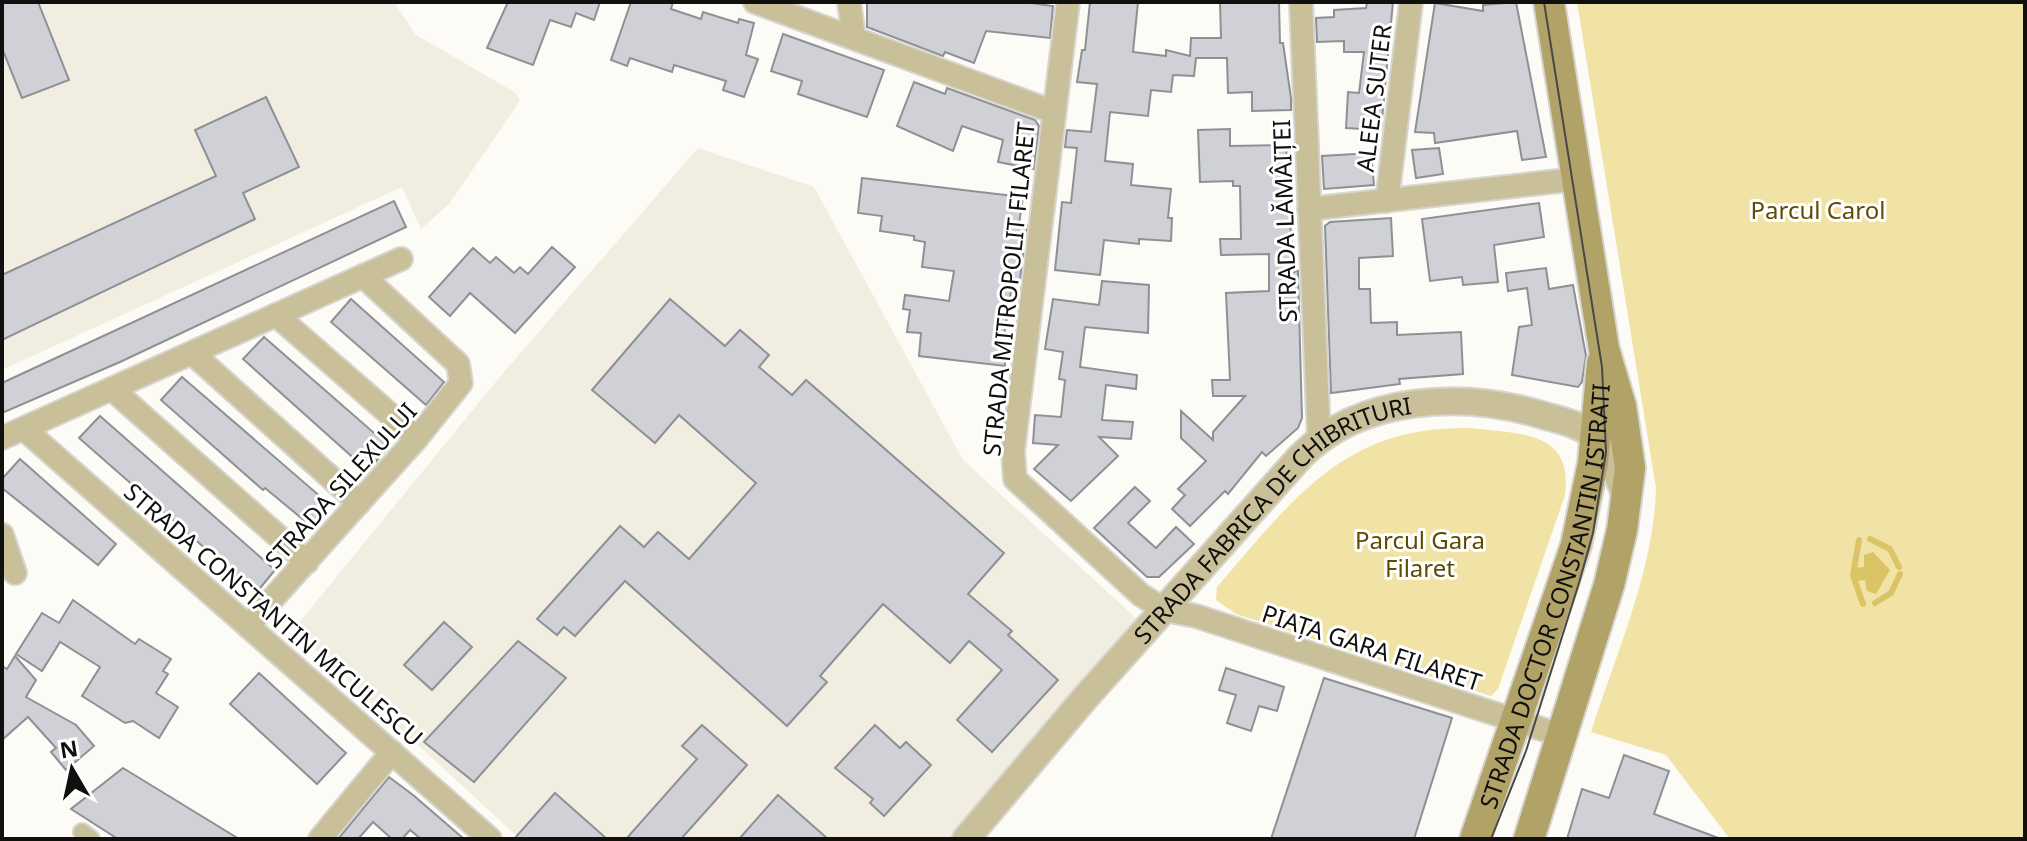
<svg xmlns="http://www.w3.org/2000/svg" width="2027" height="841" font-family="'Noto Sans',sans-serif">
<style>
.built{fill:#f1eee1}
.green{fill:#f1e2a6}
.water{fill:#dbc466}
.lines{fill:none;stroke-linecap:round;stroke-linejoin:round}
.stream{stroke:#dbc466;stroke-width:6}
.building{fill:#cfd1d7;stroke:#8e9096;stroke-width:2}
.pedestrian-casing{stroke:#d6d5d0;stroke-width:20}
.minor-casing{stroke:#d6d5d0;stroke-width:26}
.tertiary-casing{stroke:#d6d5d0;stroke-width:30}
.secondary-casing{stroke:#d6d5d0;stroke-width:34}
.pedestrian{stroke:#c9c099;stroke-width:16}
.minor{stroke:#c9c099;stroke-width:22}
.tertiary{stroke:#c9c099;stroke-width:26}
.secondary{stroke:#b1a267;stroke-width:30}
.tram{stroke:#484845;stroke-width:2}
.labels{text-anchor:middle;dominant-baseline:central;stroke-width:6;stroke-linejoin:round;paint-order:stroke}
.street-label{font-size:24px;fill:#10100e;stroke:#fff}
.park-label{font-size:24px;fill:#5d4d00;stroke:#fff}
</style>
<rect width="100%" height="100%" fill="#fcfbf5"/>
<g class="built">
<path d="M2 2H394L416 35 516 93 520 101 449 204 421 229 402 187 2 370Z"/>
<path d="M698 148 814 187 963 460 1136 618 952 839H520L293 630 503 373Z"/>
</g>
<g class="green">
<path d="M1577 2H2025V839H1730L1666 755 1591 732C1616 654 1654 570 1656 488Z"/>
<path d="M1470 428C1518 434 1574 430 1565 495L1498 689 1491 696 1236 614 1216 600 1217 587C1292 501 1343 425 1470 428Z"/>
</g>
<path class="water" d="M1873 552 1890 570 1876 594 1867 591 1865 580 1856 581 1855 568 1864 567V555Z"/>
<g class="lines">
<g class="stream">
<path d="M1870 539 1890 549 1899 567"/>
<path d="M1859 540 1853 575 1863 604"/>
<path d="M1875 603 1891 593 1900 574"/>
</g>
</g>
<g class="building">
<path d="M2 2H38L69 80 22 98 2 48Z"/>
<path d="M508 2H600L594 20 576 13 571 27 550 20 533 65 487 48Z"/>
<path d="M631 2H673L671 9 701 19 703 12 738 23 739 19 754 23 746 55 758 59 744 97 723 90 726 81 674 65 672 72 630 58 627 66 611 60Z"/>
<path d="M867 2H1023L1053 6 1050 38 986 31 974 63 945 52 943 56 867 27Z"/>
<path d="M1090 2H1138L1133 52 1166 56V50L1190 56 1191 38H1221L1220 2H1279L1280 43H1283L1291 98V110L1252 111V92L1228 93 1227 58H1196L1194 76 1173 75 1171 92 1151 90 1148 116 1110 112 1105 161 1133 164 1131 185 1171 189 1168 218H1172L1171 241 1139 239V244L1104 240 1100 275 1055 270 1062 202 1071 203 1077 148 1065 147 1067 130 1091 132 1097 84 1077 82 1082 50H1085Z"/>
<path d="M1367 2H1393L1381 130 1346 128 1348 92 1359 93 1364 52H1344V41L1317 42 1316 18 1334 17V10L1366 8Z"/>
<path d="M1516 2 1546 157 1522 160 1517 131 1435 143 1434 133 1415 132 1435 3 1483 11V5Z"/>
<path d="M783 34 884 70 867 117 798 94 802 81 771 71Z"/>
<path d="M914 82 945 94 947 88 1035 120 1039 126 1034 169 998 162 1003 140 962 126 953 151 897 126Z"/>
<path d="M266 97 299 167 243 193 255 219 2 340V275L216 176 195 130Z"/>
<path d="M1230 129V146L1286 145 1293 272 1298 271 1302 418 1298 428 1266 456 1262 452 1228 494 1225 491 1190 526 1172 509 1185 495 1178 489 1206 461 1181 438V411L1213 440V432L1245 396H1213L1212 380H1230L1226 293 1269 291V254L1221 255 1220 239H1241L1240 186H1233V181L1200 182 1198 130Z"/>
<path d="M1439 148 1443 174 1416 178 1412 150Z"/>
<path d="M1371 153 1374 185 1324 189 1322 156Z"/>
<path d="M862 178 1023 197 1019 224 1027 225 1020 280 1013 279 1005 329V366L919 356 921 333 907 332 910 310 903 309 905 295 949 301 954 271 922 267 925 242 914 240V236L880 231 882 216 858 213Z"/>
<path d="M394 201 406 227 120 362 2 413V383Z"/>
<path d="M1539 203 1544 237 1494 245 1498 282 1463 285 1462 277 1430 281 1422 219Z"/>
<path d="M1391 218 1393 256 1359 258V289H1370L1371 323 1397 322V335L1461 332 1463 374 1399 379 1400 384 1331 393 1325 226 1330 222Z"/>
<path d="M552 247 575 267 515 333 470 293 450 316 429 297 473 248 490 263 496 257 514 273 520 267 528 274Z"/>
<path d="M1546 268 1549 289 1573 285 1586 356 1582 382 1578 387 1512 375 1519 327 1532 325 1527 288 1508 291 1506 273Z"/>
<path d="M1102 281 1149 285 1148 333 1085 327 1080 367 1137 375 1136 389 1106 385 1102 420 1133 422 1131 439 1099 437 1118 456 1071 501 1034 469 1058 445 1033 443 1035 415 1061 417 1065 380 1059 379 1063 352 1045 349 1053 299 1099 305Z"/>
<path d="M351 299 444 382 426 405 331 322Z"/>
<path d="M670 299 725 346 740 330 769 355 759 367 792 395 806 380 1004 553 968 594 1012 631 1008 635 1058 680 992 752 957 720 1002 670 969 641 950 663 883 604 820 676 827 682 787 726 625 581 575 636 564 627 557 635 537 619 620 526 644 547 658 532 689 559 756 483 679 415 655 443 592 390Z"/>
<path d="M264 337 389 446 368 471 243 359Z"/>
<path d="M182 377 329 504 311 526 265 488 263 490 161 400Z"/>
<path d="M100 416 275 570 256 593 79 438Z"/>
<path d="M20 459 116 544 98 565 2 488V479Z"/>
<path d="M1135 487 1150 501 1128 523 1156 548 1176 527 1194 544 1159 577H1147L1094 528Z"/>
<path d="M73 600 135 644 139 639 171 659 163 671 168 674 156 693 178 707 159 738 133 721 125 723 82 696 100 667 60 642 42 671 16 654 42 613 59 623Z"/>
<path d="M444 622 472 647 432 690 404 665Z"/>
<path d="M518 641 566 678 474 782 424 742Z"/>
<path d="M15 656 36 680 26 697 76 725 94 746 66 770 51 752 56 748 28 717 2 740V666L7 669Z"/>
<path d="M1226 668 1284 687 1277 711 1259 706 1251 731 1227 723 1236 695 1219 690Z"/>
<path d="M259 673 346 753 317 784 230 704Z"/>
<path d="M1324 678 1452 718 1414 839H1271Z"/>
<path d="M702 725 747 765 681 839H626L697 759 682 746Z"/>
<path d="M875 725 900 748 906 742 931 765 884 816 870 803 873 799 835 768Z"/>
<path d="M1624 755 1669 771 1654 814 1721 839H1567L1582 789 1609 798Z"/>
<path d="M123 768 239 839H118L71 809Z"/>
<path d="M389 777 413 795 464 839H421L410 830 402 839H392L373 822 358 839H338Z"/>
<path d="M555 793 607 839H514Z"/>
<path d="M778 795 828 839H739Z"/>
</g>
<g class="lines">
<g class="pedestrian-casing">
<path id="pedestrian" d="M82 832 91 839"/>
</g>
<g class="minor-casing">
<g id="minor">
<path d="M755 2 1054 112"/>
<path d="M849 2 854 37"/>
<path d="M1068 2 1013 451 1015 479 1141 595 1165 610 1196 616 1563 736"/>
<path d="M1301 2 1319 438"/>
<path d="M1387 201 1411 2"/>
<path d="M1309 209 1577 179"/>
<path d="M276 315 417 438"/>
<path d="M192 353 359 503"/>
<path d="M112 389 307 562"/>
<path d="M24 429 490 839"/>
<path d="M2 438 401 259"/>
<path d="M2 535 15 573"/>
<path d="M248 626 417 438 461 383 458 364 363 276"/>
<path d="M320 839 392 752"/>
</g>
</g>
<g class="tertiary-casing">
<g id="tertiary">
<path id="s1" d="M966 839 1085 698 1301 456C1362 395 1463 391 1542 415 1559 420 1579 424 1593 435 1611 450 1618 479 1627 499"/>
</g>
</g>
<g class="secondary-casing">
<g id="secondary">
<path id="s2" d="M1475 839 1576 545 1593 463 1602 363"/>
<path d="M1529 839 1609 585 1622 530 1630 468 1621 406 1604 349 1549 2"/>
</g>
</g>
<use href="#pedestrian" class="pedestrian"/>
<use href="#minor" class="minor"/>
<use href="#tertiary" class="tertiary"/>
<use href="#secondary" class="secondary"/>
<path class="tram" d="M1491 839 1526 751 1579 583 1593 533 1606 452 1602 367 1544 2"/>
</g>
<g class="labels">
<g class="street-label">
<text transform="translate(1373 98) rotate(-83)">ALEEA SUTER</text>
<text transform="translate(1284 221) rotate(-92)">STRADA LĂMÂIȚEI</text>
<text transform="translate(1008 289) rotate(-84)">STRADA MITROPOLIT FILARET</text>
<text transform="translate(340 485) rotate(-48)">STRADA SILEXULUI</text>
<text stroke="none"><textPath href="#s1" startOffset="448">STRADA FABRICA DE CHIBRITURI</textPath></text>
<text stroke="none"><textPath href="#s2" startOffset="254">STRADA DOCTOR CONSTANTIN ISTRATI</textPath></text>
<text transform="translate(274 614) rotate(41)">STRADA CONSTANTIN MICULESCU</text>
<text transform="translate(1372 647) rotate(18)">PIAȚA GARA FILARET</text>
</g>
<g class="park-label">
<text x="1818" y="209">Parcul Carol</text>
<text x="1420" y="539">Parcul Gara<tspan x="1420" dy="28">Filaret</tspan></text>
</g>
</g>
<rect width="2027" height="841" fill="none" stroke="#10100e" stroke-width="8"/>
<g transform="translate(72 769) rotate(351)" stroke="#ffffff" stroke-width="6" paint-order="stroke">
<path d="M0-6L14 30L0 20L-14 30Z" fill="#10100e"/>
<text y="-12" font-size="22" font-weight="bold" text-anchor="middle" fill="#10100e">N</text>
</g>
</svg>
